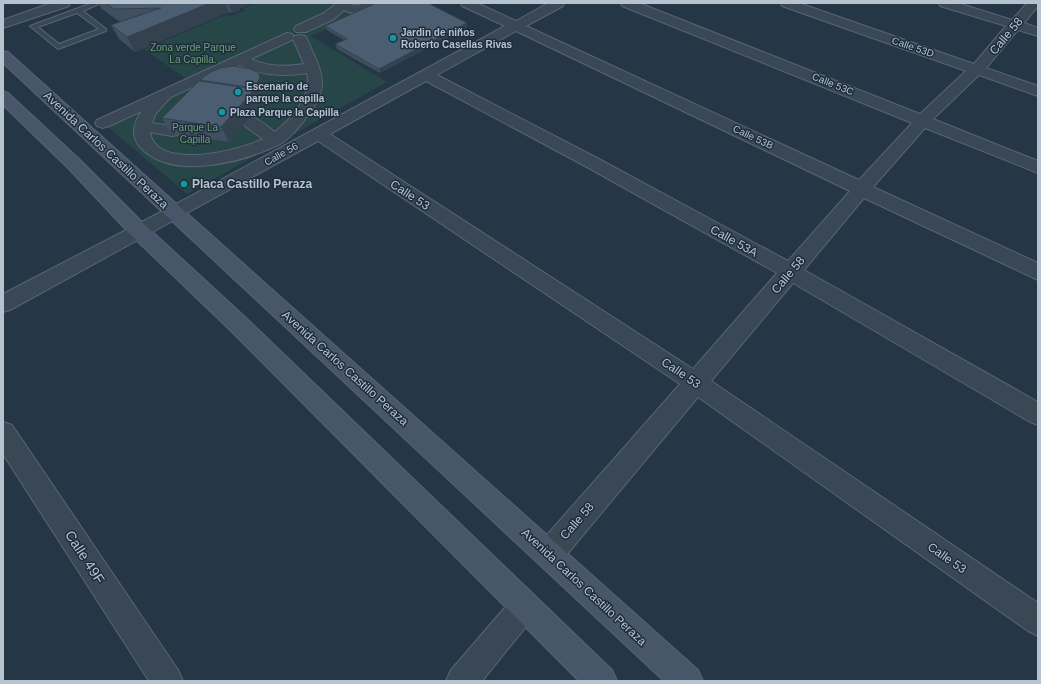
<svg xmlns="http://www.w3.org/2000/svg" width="1041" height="684" font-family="Arial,sans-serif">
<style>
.green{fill:#274647}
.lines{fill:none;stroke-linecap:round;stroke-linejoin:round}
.lane-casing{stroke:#586573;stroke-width:2}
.street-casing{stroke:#586573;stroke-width:2}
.secondary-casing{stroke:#586573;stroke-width:2}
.lane{fill:#3a4856;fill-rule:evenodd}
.street{fill:#3a4856;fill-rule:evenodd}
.secondary{fill:#475769;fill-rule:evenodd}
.wall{fill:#405060}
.shaded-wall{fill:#34414e}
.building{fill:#4b5d70;stroke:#34414e}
.culture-dot{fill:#0f9aa8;stroke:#1e2d3b;stroke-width:1.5}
.labels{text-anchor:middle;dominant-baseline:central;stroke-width:3;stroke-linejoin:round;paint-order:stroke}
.far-poi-label{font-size:10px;font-weight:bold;fill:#b7c2cf;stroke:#1e2d3b;text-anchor:start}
.far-park-label{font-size:10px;fill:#6ca274;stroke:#1e2d3b}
.far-street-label{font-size:10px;fill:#b7c2cf;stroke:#1e2d3b}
.street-label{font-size:12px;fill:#b7c2cf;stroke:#1e2d3b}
.poi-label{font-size:12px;font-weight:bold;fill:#b7c2cf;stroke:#1e2d3b;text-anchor:start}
.near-street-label{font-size:14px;fill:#b7c2cf;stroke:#1e2d3b}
</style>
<rect width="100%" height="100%" fill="#253647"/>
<path class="green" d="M256 3H384L311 36 387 82 187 194 103 123 189 81 144 49 228 14 231 16 245 10 242 8Z"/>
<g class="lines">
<g class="lane-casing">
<path id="lane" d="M92 3H101L83 11 106 29V31L58 49 30 26ZM77 13 99 29 59 44 38 27Z"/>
</g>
<g class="street-casing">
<g id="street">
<path d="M51 3H70L69 6 3 28V20Z"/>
<path d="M337 3H351L354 6 365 3H379C372 14 355 16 344 10L334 19 306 32H296L294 29 296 26 324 13Z"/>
<path d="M461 3H477L516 21 548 3H564L563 6 526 26 859 180 912 123 622 6 621 3H639L920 114 966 71 782 6 781 3H799L974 64 1006 26 940 6 939 3H958L1012 20 1027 3H1038V6L1024 23 1038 28V36L1018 30 986 68 1038 86V96L979 75 933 119 1038 161V173L925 128 873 187 1038 263V280L864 198 804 270 1038 402V425L1030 422 793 283 711 381 1038 603V636L1028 631 698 397 559 564 549 568 539 564 535 554 539 544 680 384 318 141 10 310 3 312V294L180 202 505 26 462 6ZM516 31 850 191 788 261 597 158 437 75ZM426 81 585 166 777 273 693 369 330 134Z"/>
<path d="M287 33 292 34 294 37 292 40 251 59C268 67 286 67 304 64L293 39 295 36 300 35 305 36C309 42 311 49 314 55 327 82 324 95 306 118 299 127 290 139 280 144 244 162 172 182 140 147 130 135 134 122 142 111L109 126 103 128 97 126 95 123 97 120ZM239 65C260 75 284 77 307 73 312 97 292 118 275 132 265 125 254 113 241 117L239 120 241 123 263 139C241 150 156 172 150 132L172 136 178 135 180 131 178 127 152 123 156 113 171 97Z"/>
<path d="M3 422 12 425 178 670 183 681H149L3 454Z"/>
<path d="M524 592 534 597 539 607 534 617 482 681H446L451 670 514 597Z"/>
</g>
</g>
<g class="secondary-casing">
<g id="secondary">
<path d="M3 51 8 52 181 208 698 670 703 681H664L3 63Z"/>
<path d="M3 91 8 93 80 160 146 226 245 317 612 670 617 681H579L229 329 132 236 68 168 3 105Z"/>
</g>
</g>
<use href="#lane" class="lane"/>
<use href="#street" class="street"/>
<use href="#secondary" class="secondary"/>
</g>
<g class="wall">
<path d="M98 3H252L240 8V10L232 13 229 12 135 52 119 39 111 25 120 22 102 9Z"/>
<path d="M325 26 467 27 380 73 337 49 335 44 344 40 327 30Z"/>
<path d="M259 73 265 88 266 93 260 103 261 104 229 142 170 133 162 118 201 81 200 80Z"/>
</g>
<g class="shaded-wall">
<path d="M210 3H225L229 12 135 52 127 37Z"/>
<path d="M228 3H252L240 8V10L232 13Z"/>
<path d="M467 23V27L380 73 379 69Z"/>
<path d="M259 73 265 88 266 93 260 103 261 104 229 142 221 127 255 89 254 88Z"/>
</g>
<g class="building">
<path d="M106 3H210L127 37 111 25 161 8 114 9Z"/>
<path d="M376 3H428L467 23 379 69 335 44 347 39 325 26Z"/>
<path d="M233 66 251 69 259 73 260 78 254 88 200 80 209 73 220 68Z"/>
<path d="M199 81 255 89 221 127 162 118Z"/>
</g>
<g class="culture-dot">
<circle cx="393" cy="38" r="4"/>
<circle cx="238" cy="92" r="4"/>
<circle cx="222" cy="112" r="4"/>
<circle cx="184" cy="184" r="4"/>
</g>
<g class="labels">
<g class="far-poi-label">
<text x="401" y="32">Jardin de niños<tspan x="401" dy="12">Roberto Casellas Rivas</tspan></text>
<text x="246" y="86">Escenario de<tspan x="246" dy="12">parque la capilla</tspan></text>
<text x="230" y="112">Plaza Parque la Capilla</text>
</g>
<g class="far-park-label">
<text x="193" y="47">Zona verde Parque<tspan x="193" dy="12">La Capilla.</tspan></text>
<text x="195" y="127">Parque La<tspan x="195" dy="12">Capilla</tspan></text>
</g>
<g class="far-street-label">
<text transform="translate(913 47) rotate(19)">Calle 53D</text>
<text transform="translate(833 84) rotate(22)">Calle 53C</text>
<text transform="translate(753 137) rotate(25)">Calle 53B</text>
<text transform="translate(281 154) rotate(-29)">Calle 56</text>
</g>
<g class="street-label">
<text transform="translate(1006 36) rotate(-50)">Calle 58</text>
<text transform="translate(106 150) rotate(43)">Avenida Carlos Castillo Peraza</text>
<text transform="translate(410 195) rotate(33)">Calle 53</text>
<text transform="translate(734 241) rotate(29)">Calle 53A</text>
<text transform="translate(788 275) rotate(-50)">Calle 58</text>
<text transform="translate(345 368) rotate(42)">Avenida Carlos Castillo Peraza</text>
<text transform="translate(681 373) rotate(34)">Calle 53</text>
<text transform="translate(577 521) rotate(-49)">Calle 58</text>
<text transform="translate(947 558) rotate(35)">Calle 53</text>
<text transform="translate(584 587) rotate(43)">Avenida Carlos Castillo Peraza</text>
</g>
<g class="poi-label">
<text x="192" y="184">Placa Castillo Peraza</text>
</g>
<g class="near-street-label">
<text transform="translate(85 557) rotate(57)">Calle 49F</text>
</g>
</g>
<rect width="1041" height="684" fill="none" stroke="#b7c2cf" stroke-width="8"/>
</svg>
